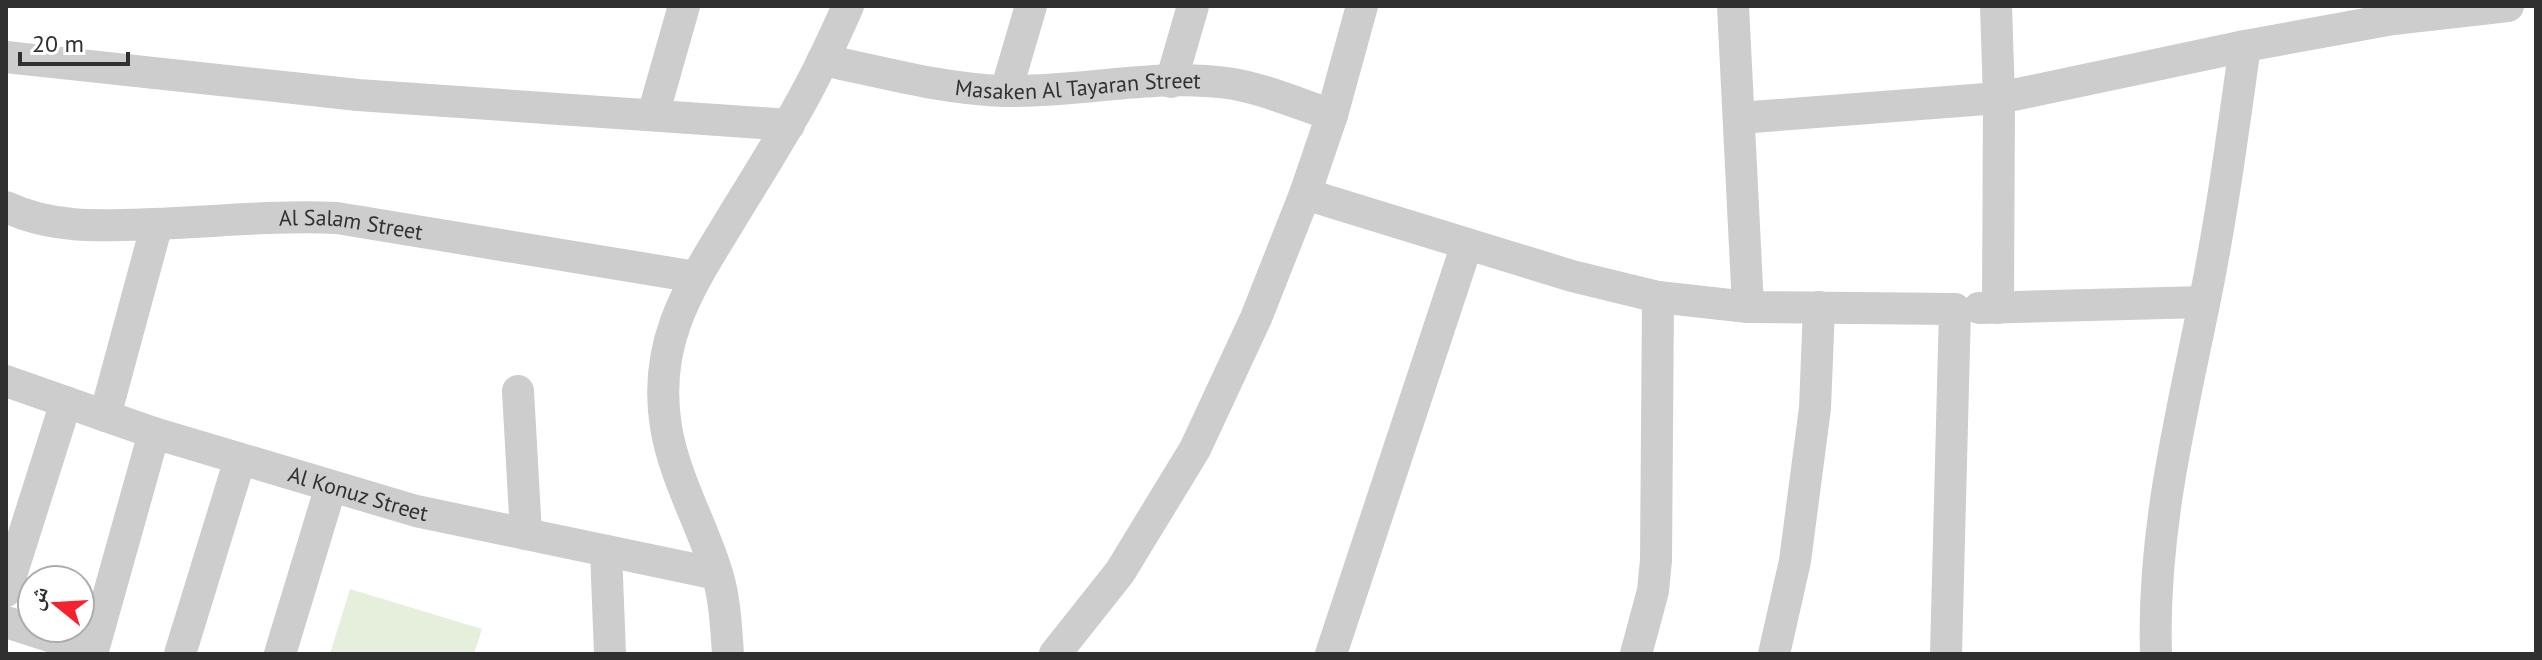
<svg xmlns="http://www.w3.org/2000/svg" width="2542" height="660" font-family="'PT Sans','Noto Naskh Arabic',sans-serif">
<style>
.green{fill:#e6eedc}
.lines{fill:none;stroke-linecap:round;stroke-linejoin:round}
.minor{stroke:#cdcdcd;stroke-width:32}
.labels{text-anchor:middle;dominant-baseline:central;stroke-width:8;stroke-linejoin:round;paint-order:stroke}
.street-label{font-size:22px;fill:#303030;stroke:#fff}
</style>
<rect width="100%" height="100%" fill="#fff"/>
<path class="green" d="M350 589 482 629 474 654H330Z"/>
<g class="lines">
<g class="minor">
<path d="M1733 6 1748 307"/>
<path d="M1996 6 1999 98 1998 308"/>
<path d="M6 57 358 95 789 125"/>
<path id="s1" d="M823 60C882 72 942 89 1003 91 1076 93 1156 73 1227 83 1263 88 1298 104 1332 115"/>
<path d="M1171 82 1193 6"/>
<path d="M1006 91 1031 6"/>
<path d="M653 115 684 6"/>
<path d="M1740 118 1999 98 2245 46"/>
<path d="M1305 194 1572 276 1658 297 1748 307 1955 309 1946 654"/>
<path id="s2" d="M6 207C52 229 102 226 152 224 213 222 276 215 337 218L696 277"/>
<path d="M1979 308 2204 302"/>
<path id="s3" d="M6 381 154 433 416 511 717 574"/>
<path d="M518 391 526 534"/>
<path d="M105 416 157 224"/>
<path d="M606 551 610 654"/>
<path d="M6 591 66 402"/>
<path d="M6 622 93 650"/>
<path d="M92 654 154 433"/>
<path d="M180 654 240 459"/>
<path d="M280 654 331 486"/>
<path d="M728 654C726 626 725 597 716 570 701 523 674 476 666 427 653 347 685 294 725 229 746 194 768 160 788 125 811 87 830 47 848 6"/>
<path d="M1055 654 1120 572 1195 449 1256 318 1305 194 1332 115 1362 6"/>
<path d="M1331 654 1467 244"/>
<path d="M1636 654 1653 591 1656 560 1658 297"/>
<path d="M1774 654 1795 561 1815 408 1819 307"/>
<path d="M2156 654C2152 532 2181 417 2205 299 2222 215 2233 131 2245 46L2393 19 2508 6"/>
</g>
</g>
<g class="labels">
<g class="street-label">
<text stroke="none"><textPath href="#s1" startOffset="258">Masaken Al Tayaran Street</textPath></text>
<text stroke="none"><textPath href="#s2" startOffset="348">Al Salam Street</textPath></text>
<text stroke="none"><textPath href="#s3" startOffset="370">Al Konuz Street</textPath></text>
</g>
</g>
<rect width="2542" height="660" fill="none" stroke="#303030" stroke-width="16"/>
<g transform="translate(56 604) rotate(288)"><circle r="38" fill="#ffffff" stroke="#acacac" stroke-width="2"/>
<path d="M0-6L14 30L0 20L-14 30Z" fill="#f7212e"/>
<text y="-12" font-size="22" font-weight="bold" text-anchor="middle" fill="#303030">ش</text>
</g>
<path d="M20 52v12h108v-12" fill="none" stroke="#303030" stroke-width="4"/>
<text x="32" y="52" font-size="24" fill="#303030" stroke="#ffffff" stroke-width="6" paint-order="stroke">20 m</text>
</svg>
